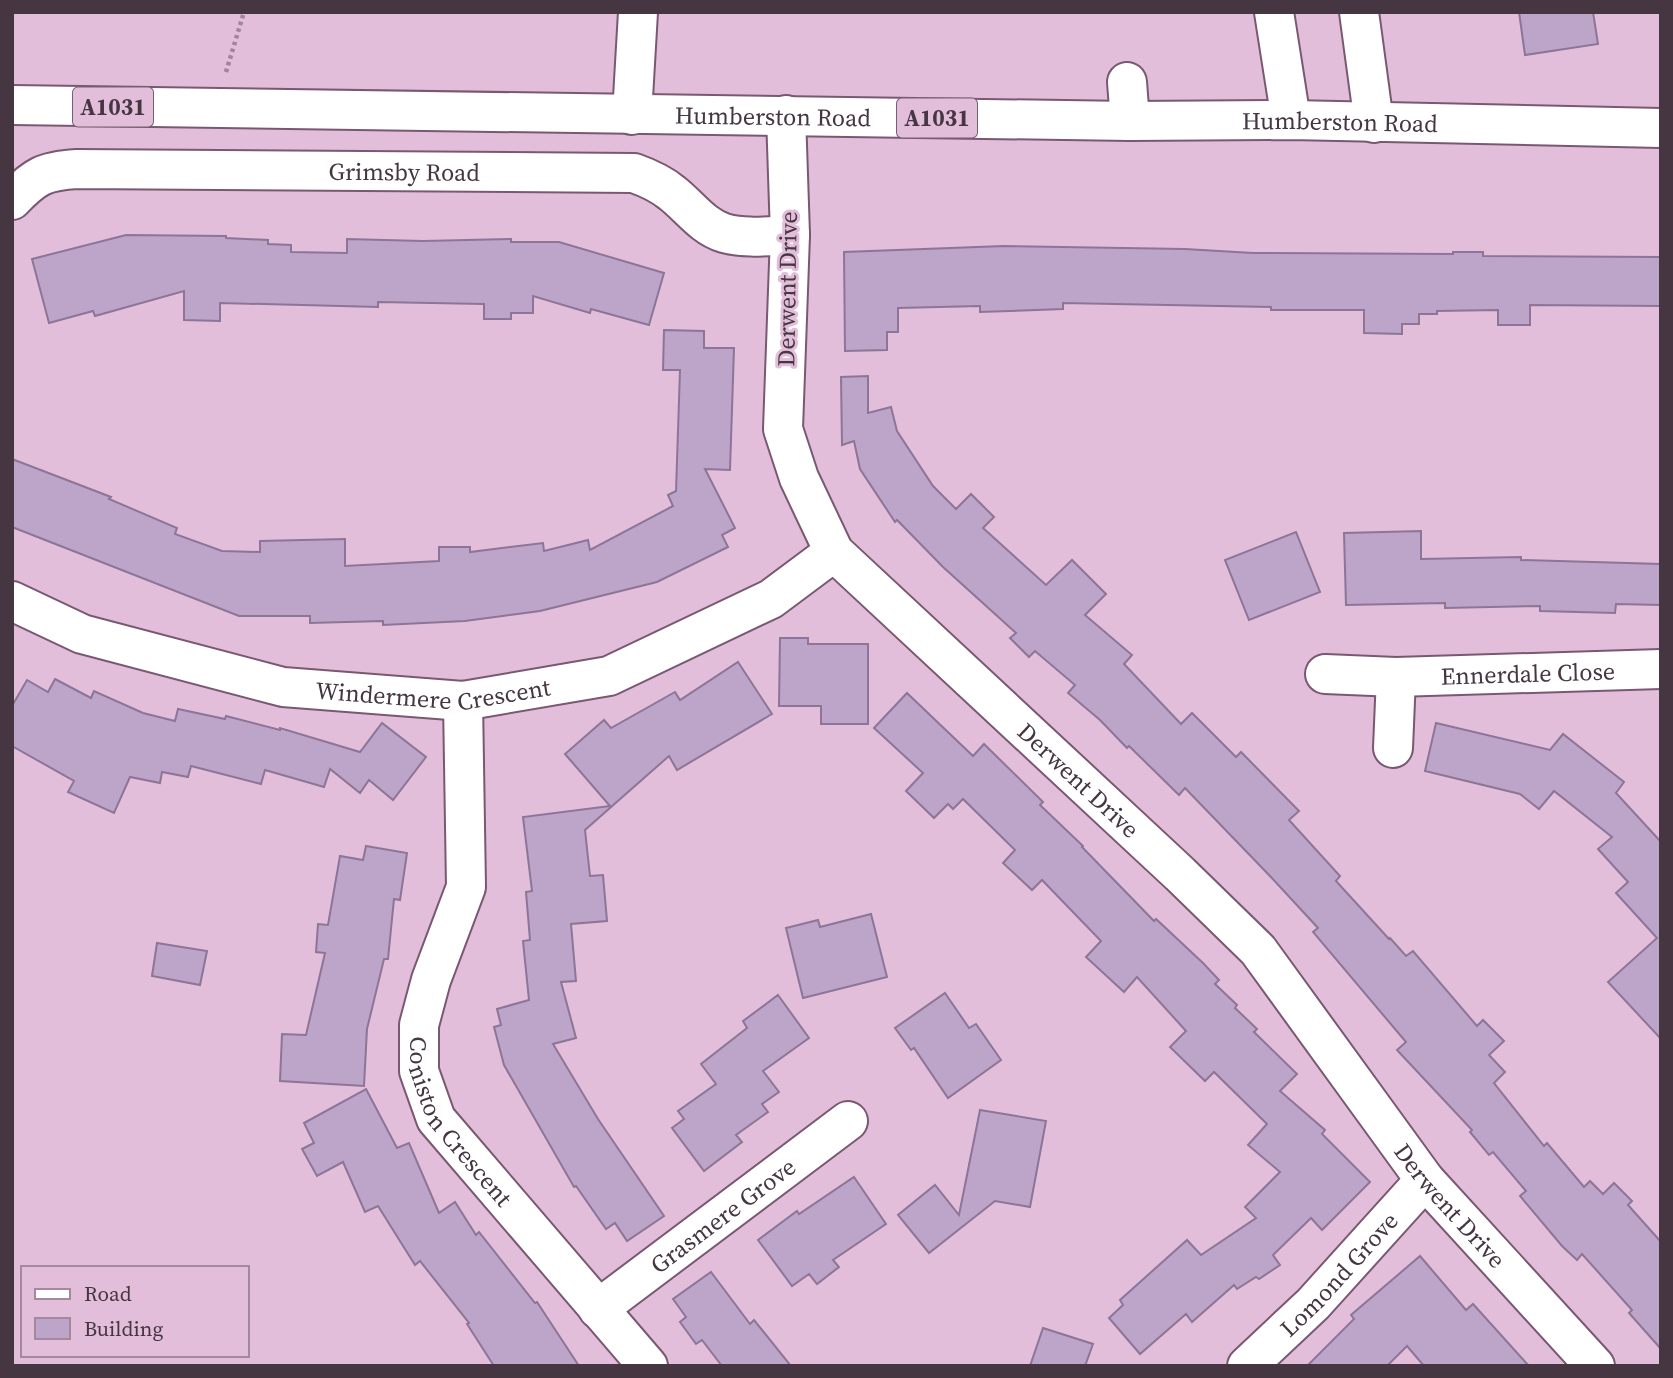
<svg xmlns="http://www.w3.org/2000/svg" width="1673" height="1378" font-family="'Source Serif 4',serif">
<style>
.building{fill:#bca5c8;stroke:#8c7597;stroke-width:2}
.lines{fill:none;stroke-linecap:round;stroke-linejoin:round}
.minor-casing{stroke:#795872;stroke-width:42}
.major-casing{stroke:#795872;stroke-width:42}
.path{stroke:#a0849a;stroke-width:4.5;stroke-dasharray:3.5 3.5;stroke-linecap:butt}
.minor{stroke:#fff;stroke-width:38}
.major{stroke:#fff;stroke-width:38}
.labels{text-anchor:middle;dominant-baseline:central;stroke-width:6;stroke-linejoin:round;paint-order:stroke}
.shield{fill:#e3beda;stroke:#745f70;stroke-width:2}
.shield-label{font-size:23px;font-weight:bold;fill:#453642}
.street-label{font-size:24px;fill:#453642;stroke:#e3beda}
</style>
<rect width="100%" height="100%" fill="#e3beda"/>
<g class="building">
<path d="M1519 12H1593L1598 44 1525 55Z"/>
<path d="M126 235 226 236V238L268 240V244L291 245V252L347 253V239L423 241 511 239V242H559L664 273 649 325 591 309 590 313 533 296V313H511V319H484V304L378 302V307L220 303V321L184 320V291L95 316 93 311 49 323 32 259Z"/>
<path d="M1004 246 1185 249 1253 253 1453 254V252H1483V256L1661 257V306L1530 305V325H1498V310L1437 311V314H1419V324H1402V334L1364 333V310H1271V307L1063 303V309L980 312V306L898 308V332H887V350L845 351 844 252Z"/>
<path d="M664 330 704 331V348H734L730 470 705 469 735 528 722 535 728 547 657 582 540 611 465 621 383 625V621L310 623V616H239L12 527V459L111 497 109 499 177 528 175 534 222 551 260 552V541L345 539V566L439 561V547H470V552L543 543 544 551 588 540 590 550 673 506 668 495 676 491 680 370H663Z"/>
<path d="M868 376V413L891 407 897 431 933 486 956 509 971 494 994 517 983 528 1046 585 1072 560 1106 594 1085 615 1132 655 1124 664 1181 724 1192 713 1236 757 1241 752 1299 811 1289 820 1340 876 1336 881 1389 939 1390 938 1406 956 1413 951 1477 1026 1483 1020 1504 1041 1489 1055 1505 1072 1494 1083 1544 1146 1547 1143 1584 1187 1590 1181 1603 1194 1614 1183 1632 1201 1628 1205 1661 1242V1349L1629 1313 1632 1310 1582 1254 1577 1260 1562 1246 1520 1196 1526 1191 1493 1152 1489 1155 1470 1132 1472 1130 1397 1050 1406 1042 1313 932 1318 928 1269 875 1185 788 1179 795 1129 746 1127 748 1100 720 1068 693 1075 685 1035 651 1029 657 1010 638 1016 633 943 567 897 520 895 522 860 469 854 441 842 445 841 377Z"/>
<path d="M1421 531V559L1521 557V560L1661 564V605L1616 604 1615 613 1540 611V606L1445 608V603L1346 605 1344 533Z"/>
<path d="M1296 532 1320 592 1249 620 1225 560Z"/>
<path d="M780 638H808V644H868V724H821V706H779Z"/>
<path d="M738 662 772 714 677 770 669 756 585 830 590 876 603 875 607 921 571 924 576 981 561 982 576 1038 553 1044 598 1119 664 1216 627 1241 615 1223 606 1229 576 1186 574 1187 504 1065 494 1027 501 1025 497 1009 529 1000 523 941 530 940 526 892 532 891 523 817 610 806 565 754 604 720 611 728 675 692 680 700Z"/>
<path d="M55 679 91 698 94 691 143 713 175 721 178 709 225 719 226 716 280 730V728L360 752 382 723 426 757 393 800 369 780 360 793 330 769 324 787 265 770 261 784 191 766 188 777 162 772 160 783 130 777 114 813 68 792 74 781 12 746V706L27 680 48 692Z"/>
<path d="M907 693 973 756 984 744 1043 802 1040 805 1083 846 1082 847 1154 921 1156 919 1203 963 1219 980 1215 984 1237 1005 1235 1008 1257 1029 1254 1032 1297 1074 1280 1091 1325 1130 1322 1134 1370 1182 1322 1230 1311 1218 1273 1255 1280 1265 1259 1279 1256 1277 1237 1289 1234 1285 1192 1322 1186 1314 1140 1354 1109 1318 1123 1305 1120 1300 1187 1240 1201 1255 1256 1218 1245 1207 1280 1172 1248 1145 1267 1124 1214 1072 1205 1081 1170 1047 1186 1031 1137 977 1124 992 1086 957 1101 941 1042 880 1032 890 1003 863 1015 850 963 799 953 809 948 804 934 818 906 791 923 773 874 728Z"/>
<path d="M1436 723 1550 750 1563 734 1624 782 1616 793 1661 842V1039L1608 982 1657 938 1616 893 1628 882 1598 849 1612 837 1554 791 1539 809 1520 794 1425 771Z"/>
<path d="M366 846 407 853 400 900 394 899 388 959H384L367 1029 364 1086 280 1081 282 1034 306 1035 325 953 316 952 318 924 328 925 340 856 363 860Z"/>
<path d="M871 914 887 977 803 998 786 928 818 920 820 927Z"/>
<path d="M157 943 207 951 200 985 152 976Z"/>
<path d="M945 993 969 1028 976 1024 1001 1060 948 1098 914 1048 911 1050 895 1028Z"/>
<path d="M778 995 809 1038 763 1071 779 1092 762 1104 768 1112 736 1135 742 1142 704 1171 672 1128 684 1119 678 1111 716 1084 701 1064 747 1028 743 1021Z"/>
<path d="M366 1089 397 1148 409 1143 439 1213 455 1202 476 1235 479 1232 535 1303 537 1302 579 1366H494L467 1324 469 1323 420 1261 415 1265 378 1206 365 1212 343 1162 317 1176 302 1149 314 1143 304 1123Z"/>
<path d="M980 1110 1046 1121 1030 1207 995 1201 929 1253 898 1215 935 1185 959 1215Z"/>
<path d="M854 1177 886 1224 833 1260 839 1267 817 1284 809 1274 792 1286 758 1240 797 1211 799 1214Z"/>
<path d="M1420 1256 1466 1310 1473 1304 1529 1366H1424L1407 1346 1387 1366H1307L1354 1319 1351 1315Z"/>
<path d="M711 1272 750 1324 754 1320 791 1366H722L702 1340 696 1344 680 1322 686 1317 673 1299Z"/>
<path d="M1043 1328 1093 1344 1085 1366H1030Z"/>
</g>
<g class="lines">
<g class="minor-casing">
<g id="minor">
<path d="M1274 12 1291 120"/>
<path d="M1359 12 1374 123"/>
<path d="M1127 82 1130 121"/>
<path d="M632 115 638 12"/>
<path id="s1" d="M786 115 790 235 783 429 799 478 834 552 1180 874 1258 950 1425 1180 1595 1366"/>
<path id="s2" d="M12 200C35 176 44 171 77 169L634 173C648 178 660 183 672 193 690 207 702 226 724 233 745 239 768 236 790 235"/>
<path id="s3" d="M12 601 82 634 283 687 463 701 609 676 771 599 834 552"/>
<path id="s4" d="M1325 674 1396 677 1661 669"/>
<path id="s5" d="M463 701 466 887 431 980 419 1025V1071L436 1119 648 1366"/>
<path d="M1393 748 1396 677"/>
<path id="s6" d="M598 1309 848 1121"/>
<path id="s7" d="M1247 1366 1313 1304 1425 1180"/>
</g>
</g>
<g class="major-casing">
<g id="major">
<path id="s8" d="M12 105 1130 121 1291 120 1661 128"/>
</g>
</g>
<path class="path" d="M226 72 244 12"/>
<use href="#minor" class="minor"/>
<use href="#major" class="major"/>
</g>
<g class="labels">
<g class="shield">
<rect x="73" y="87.5" width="80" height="39" rx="5"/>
<rect x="897" y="98.5" width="80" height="39" rx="5"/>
</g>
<g class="shield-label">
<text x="113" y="107">A1031</text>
<text x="937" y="118">A1031</text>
</g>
<g class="street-label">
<text stroke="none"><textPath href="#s8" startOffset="761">Humberston Road</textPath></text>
<text stroke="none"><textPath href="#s8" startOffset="1328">Humberston Road</textPath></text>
<text stroke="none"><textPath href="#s2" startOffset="402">Grimsby Road</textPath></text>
<text transform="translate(787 289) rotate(-89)">Derwent Drive</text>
<text stroke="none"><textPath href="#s4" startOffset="203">Ennerdale Close</textPath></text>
<text stroke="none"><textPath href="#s3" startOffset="436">Windermere Crescent</textPath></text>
<text stroke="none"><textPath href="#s1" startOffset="782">Derwent Drive</textPath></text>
<text stroke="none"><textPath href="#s5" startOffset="441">Coniston Crescent</textPath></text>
<text stroke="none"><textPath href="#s1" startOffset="1349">Derwent Drive</textPath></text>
<text stroke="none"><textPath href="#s6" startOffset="156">Grasmere Grove</textPath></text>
<text stroke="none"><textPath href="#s7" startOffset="130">Lomond Grove</textPath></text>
</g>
</g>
<rect width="1673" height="1378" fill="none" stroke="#453642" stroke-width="28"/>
<rect x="21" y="1266" width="228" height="91" fill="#e3beda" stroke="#a4889d" stroke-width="2"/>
<rect x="35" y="1289" width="35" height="10" fill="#ffffff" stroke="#a4889d" stroke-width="2"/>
<text x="84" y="1301" font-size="21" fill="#453642">Road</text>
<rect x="35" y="1318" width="35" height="21" fill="#bca5c8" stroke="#a4889d" stroke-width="2"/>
<text x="84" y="1336" font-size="21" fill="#453642">Building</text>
</svg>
